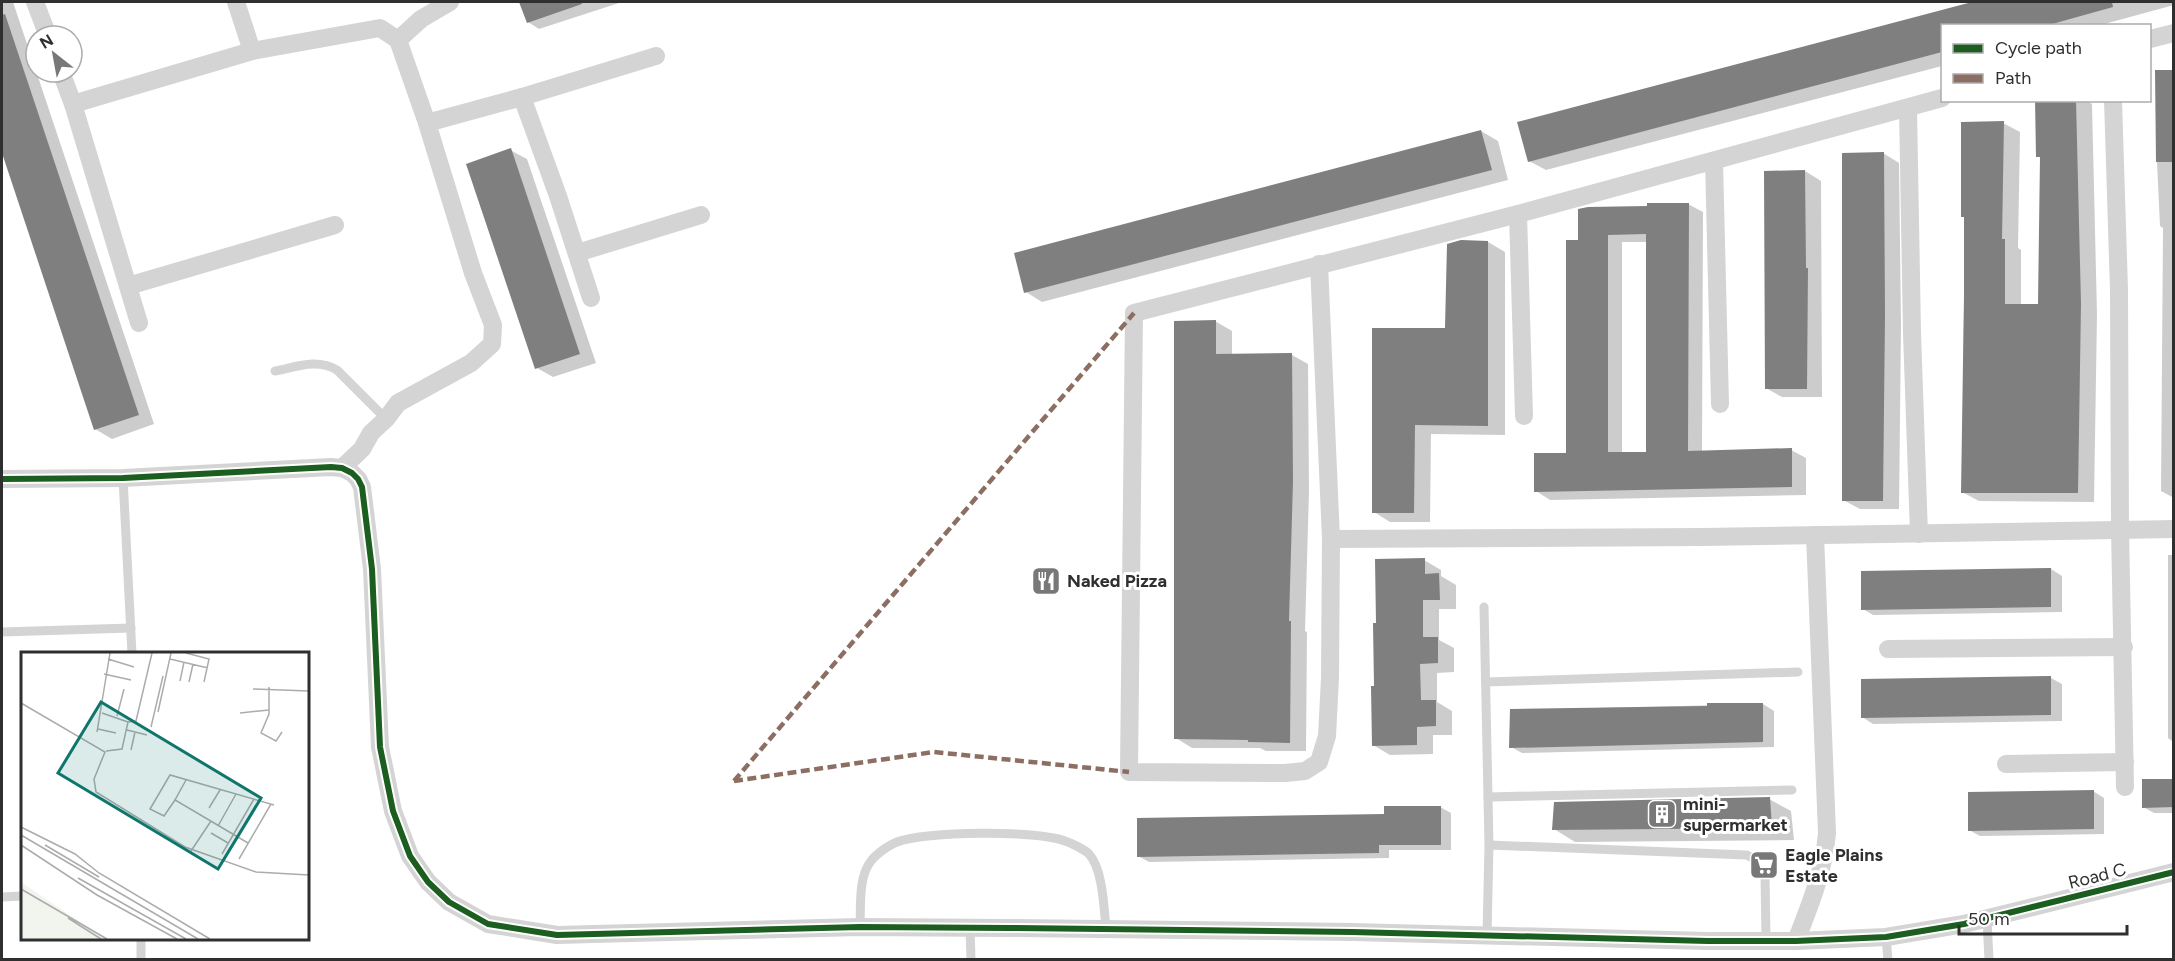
<svg xmlns="http://www.w3.org/2000/svg" width="2175" height="961" font-family="Figtree,sans-serif">
<style>
.shadow{fill:#0003;fill-rule:evenodd}
.building{fill:#7f7f7f;fill-rule:evenodd}
.lines{fill:none;stroke-linecap:round;stroke-linejoin:round}
.service{stroke:#d4d4d4;stroke-width:9}
.minor{stroke:#d4d4d4;stroke-width:18}
.quiet{stroke:#8d6e63;stroke-width:4.5;stroke-dasharray:9 4.5;stroke-linecap:butt}
.cycleway-casing{stroke:#fff;stroke-width:10}
.cycleway{stroke:#1b5e20;stroke-width:6}
.labels{text-anchor:middle;dominant-baseline:central;stroke-width:6;stroke-linejoin:round;paint-order:stroke}
.poi-label{font-size:18px;font-weight:bold;fill:#2f2f2f;stroke:#fff;text-anchor:start}
.street-label{font-size:18px;fill:#2f2f2f;stroke:#fff}
.inset-road{fill:none;stroke:#acacac;stroke-width:1.5}
.view{fill:#0f766e;fill-opacity:0.15;stroke:#0f766e;stroke-width:3}
.inset-edge{fill:none;stroke:#2f2f2f;stroke-width:3}
</style>
<rect width="100%" height="100%" fill="#fff"/>
<g class="shadow">
<path d="M2 2H13L154 424 112 439 95 429 2 147Z"/>
<path d="M521 2H622L539 29 528 22Z"/>
<path d="M1979 2H2174V5L2097 26H1942V66L1546 170 1529 161 1519 123Z"/>
<path d="M2174 72V498L2161 491 2163 228 2160 226 2157 162Z"/>
<path d="M2036 100H2085L2092 104 2097 314 2094 502 1979 501 1962 492 1965 218 1962 216 2003 123 2020 132 2018 248 2021 250V305H2040L2041 158 2037 156Z"/>
<path d="M1481 131 1498 141 1508 180 1042 302 1026 292Z"/>
<path d="M510 150 527 159 596 363 553 377 537 368Z"/>
<path d="M1883 153 1899 163 1901 325 1899 509H1860L1843 500Z"/>
<path d="M1805 171 1821 181 1822 397H1782L1766 388 1765 172Z"/>
<path d="M1688 204 1703 212 1702 452 1791 450 1806 458V495L1550 500 1536 491 1567 455 1579 241 1649 208ZM1622 242H1648L1647 453H1622Z"/>
<path d="M1488 242 1505 252V435L1431 434 1430 522H1390L1374 512 1447 330Z"/>
<path d="M1215 321 1232 331V355H1292L1308 364 1309 491 1305 631 1307 632 1306 751H1266L1260 748H1192L1176 738Z"/>
<path d="M2168 555H2174V779L2172 741 2168 738Z"/>
<path d="M1424 560 1441 570V576L1456 585V609H1439V640L1454 648V672L1437 673V702L1452 711V735H1433V754L1390 755 1373 745 1377 625Z"/>
<path d="M2051 569 2062 576V612L1873 615 1863 609V572Z"/>
<path d="M2051 678 2062 684V721L1873 724 1862 717Z"/>
<path d="M1763 704 1774 711V747L1522 753 1511 747V710Z"/>
<path d="M2174 781V813H2154L2143 807Z"/>
<path d="M2093 791 2104 798V834L1980 836 1969 830Z"/>
<path d="M1769 799 1791 811 1794 840 1575 842 1554 829Z"/>
<path d="M1440 807 1451 813V850H1389V858L1149 862 1138 856Z"/>
</g>
<g class="building">
<path d="M519 2H581L582 4 527 23Z"/>
<path d="M1972 2H2112L2113 7 2045 26H1942V52L1528 162 1517 122Z"/>
<path d="M5 14 139 415 94 430 2 153V15Z"/>
<path d="M2155 70H2174V162H2156Z"/>
<path d="M2035 100H2076L2081 304 2078 493H1961L1964 296V217H1961V122L2004 121 2002 239H2005V304H2038L2040 157H2036Z"/>
<path d="M1481 130 1492 170 1024 293 1014 253Z"/>
<path d="M511 148 580 354 535 369 466 164Z"/>
<path d="M1884 152 1885 315 1883 501H1842V153Z"/>
<path d="M1805 170 1806 268H1808L1807 389H1765L1764 171Z"/>
<path d="M1647 203H1689L1688 451 1792 448V487L1534 492V453H1566V240H1578V209L1588 207 1647 206ZM1646 234V452H1608V235Z"/>
<path d="M1461 240 1488 241V426L1415 425 1414 513H1372V328H1445L1447 244Z"/>
<path d="M1216 320V354L1292 353 1293 481 1289 621H1291L1290 743 1248 742V740L1174 739V321Z"/>
<path d="M1425 558V574L1439 573 1440 600H1423V637H1438V663L1420 664 1421 700H1436V726L1417 727V745L1372 746 1371 686H1374L1373 623H1376L1375 559Z"/>
<path d="M2051 568V607L1861 610V571Z"/>
<path d="M2051 676V715L1861 718V679Z"/>
<path d="M1707 703H1763V742L1509 748 1510 709 1707 706Z"/>
<path d="M2142 779H2174V807L2142 808Z"/>
<path d="M2094 790V829L1968 831V792Z"/>
<path d="M1770 797 1772 828 1552 830 1554 802Z"/>
<path d="M1384 806H1441V845H1379V853L1137 857V818L1384 814Z"/>
</g>
<g class="lines">
<g class="service">
<path d="M275 371C296 367 317 358 337 370L386 419"/>
<path d="M123 478 132 654"/>
<path d="M1484 607 1489 845 1487 935"/>
<path d="M2 632 131 628"/>
<path d="M1486 682 1798 672"/>
<path d="M1488 797 1792 790"/>
<path d="M1489 845 1747 855 1757 861 1765 874 1766 941"/>
<path d="M2 897 22 896"/>
<path d="M1987 919 1989 960"/>
<path d="M860 927C861 907 858 877 871 861 876 854 889 845 897 842 923 831 1038 830 1065 841 1071 843 1084 849 1089 854 1103 869 1104 909 1106 929"/>
<path d="M970 928 971 960"/>
<path d="M1886 937 1888 960"/>
<path d="M141 960V938"/>
</g>
<g class="minor">
<path d="M35 2 48 36"/>
<path d="M236 2 252 51"/>
<path d="M2150 39 2174 33"/>
<path d="M398 40 421 19 450 2"/>
<path d="M61 72 73 104 139 323"/>
<path d="M522 97 558 196 591 298"/>
<path d="M2113 100 2119 290 2120 529 2125 787"/>
<path d="M73 104 252 51 380 28 398 40 427 123 473 273 493 325 492 344 471 363 398 403 386 419 371 433 362 449 342 468"/>
<path d="M1908 108 1912 333 1919 534"/>
<path d="M427 123 522 97 656 56"/>
<path d="M1714 161 1720 404"/>
<path d="M1518 214 1524 416"/>
<path d="M577 253 701 215"/>
<path d="M1319 264 1331 539 1703 537 2174 529"/>
<path d="M128 286 335 225"/>
<path d="M2 479 123 478 331 467 342 468 352 473 358 479 362 487 372 569 380 747 393 811 410 856 428 882 449 902 488 924 557 935 860 927 1009 928 1352 932 1708 941H1796L1886 937 1964 924 2174 872"/>
<path d="M1331 539 1330 678 1327 736 1319 762 1305 771 1285 773 1129 772 1134 313 1518 214 1942 98"/>
<path d="M1888 649 2124 647"/>
<path d="M2006 764 2125 762"/>
<path d="M1796 941C1810 905 1824 871 1827 833L1815 535"/>
</g>
<g class="quiet">
<path d="M734 781 1134 313"/>
<path d="M734 781 934 752 1129 772"/>
</g>
<g class="cycleway-casing">
<path id="cycleway" d="M2 479 123 478 331 467 342 468 352 473 358 479 362 487 372 569 380 747 393 811 410 856 428 882 449 902 488 924 557 935 860 927 1009 928 1352 932 1708 941H1796L1886 937 1964 924 2174 872"/>
</g>
<use href="#cycleway" class="cycleway"/>
</g>
<defs>
<g id="restaurant-square" transform="scale(1.5)"><rect x="-9" y="-9" width="18" height="18" rx="4" fill="#787878" stroke="#fff"/><path d="M-5-6h1v4h1v-4h1v4h1v-4h1v5L-1.5 .5V6h-2V.5L-5-1ZM5-6V6H3V1.5H1.5Q1.5-4 5-6Z" fill="#fff"/></g>
<g id="building-square" transform="scale(1.5)"><rect x="-9" y="-9" width="18" height="18" rx="4" fill="#787878" stroke="#fff"/><path d="M-4-6H4V6H1V3H-1V6H-4ZM-2.5-4.3h1.7v1.8h-1.7ZM.8-4.3h1.7v1.8H.8ZM-2.5-1h1.7V.8h-1.7ZM.8-1h1.7V.8H.8Z" fill="#fff"/></g>
<g id="supermarket-square" transform="scale(1.5)"><rect x="-9" y="-9" width="18" height="18" rx="4" fill="#787878" stroke="#fff"/><path d="M-6-5.5h2.5l.6 2H6L4.5 2H-2.5L-4.4-4H-6ZM-1.5 3.2a1.3 1.3 0 1 0 .1 0ZM3 3.2a1.3 1.3 0 1 0 .1 0Z" fill="#fff"/></g>
</defs>
<g fill-rule="evenodd">
<use href="#restaurant-square" x="1046" y="581"/>
<use href="#building-square" x="1662" y="814"/>
<use href="#supermarket-square" x="1764" y="865"/>
</g>
<g class="labels">
<g class="poi-label">
<text x="1067" y="581">Naked Pizza</text>
<text x="1683" y="804">mini-<tspan x="1683" dy="21">supermarket</tspan></text>
<text x="1785" y="855">Eagle Plains<tspan x="1785" dy="21">Estate</tspan></text>
</g>
<g class="street-label">
<text transform="translate(2097 876) rotate(-14)">Road C</text>
</g>
</g>
<g transform="translate(21 652)">
<rect width="288" height="288" fill="#fff"/>
<path d="M0 230 84 287H0Z" fill="#f1f5ed"/>
<path class="inset-road" d="M165 1 188 7 183 30M87 7 113 15M149 7 187 16M83 22 110 28M159 29 163 10M168 30 172 12M248 35V62L240 81 255 89 261 80M232 37 288 39M0 51 84 100 73 127 75 140 164 195 235 220 288 223M137 60 150 1M81 61 107 70 101 97 85 99M219 61 248 58M96 64 103 37M107 70 115 69 131 1M130 75 142 24M77 77 95 81M106 78 126 83M76 80 89 1M110 98 114 80M165 128 154 148 227 191M154 148 143 164 129 157 149 123 253 153M188 156 199 138M197 174 215 142M0 175 54 202 78 221 189 287M190 181 207 191M0 183 177 287M0 193 76 243 156 287M24 193 78 225M170 199 190 169M201 202 233 147M218 207 250 152M57 226 165 287M0 237 86 287M47 266 80 287"/>
<path class="view" d="M80 50 240 146 197 217 37 121Z"/>
<rect width="288" height="288" class="inset-edge"/>
</g>
<rect width="2175" height="961" fill="none" stroke="#2f2f2f" stroke-width="6"/>
<rect x="1941" y="24" width="210" height="78" fill="#ffffff" stroke="#acacac" stroke-width="1.5"/>
<rect x="1953" y="44" width="30" height="9" fill="#1b5e20" stroke="#acacac" stroke-width="1.5"/>
<text x="1995" y="54" font-size="18" fill="#2f2f2f">Cycle path</text>
<rect x="1953" y="74" width="30" height="9" fill="#8d6e63" stroke="#acacac" stroke-width="1.5"/>
<text x="1995" y="84" font-size="18" fill="#2f2f2f">Path</text>
<g transform="translate(54 54) rotate(329)"><circle r="28" fill="#ffffff" stroke="#acacac" stroke-width="1.5"/>
<path d="M0-4.5L10 22L0 15L-10 22Z" fill="#787878"/>
<text y="-9" font-size="16" font-weight="bold" text-anchor="middle" fill="#2f2f2f">N</text>
</g>
<path d="M1959 925v9h168v-9" fill="none" stroke="#2f2f2f" stroke-width="3"/>
<text x="1968" y="925" font-size="18" fill="#2f2f2f" stroke="#ffffff" stroke-width="4.5" paint-order="stroke">50 m</text>
</svg>
